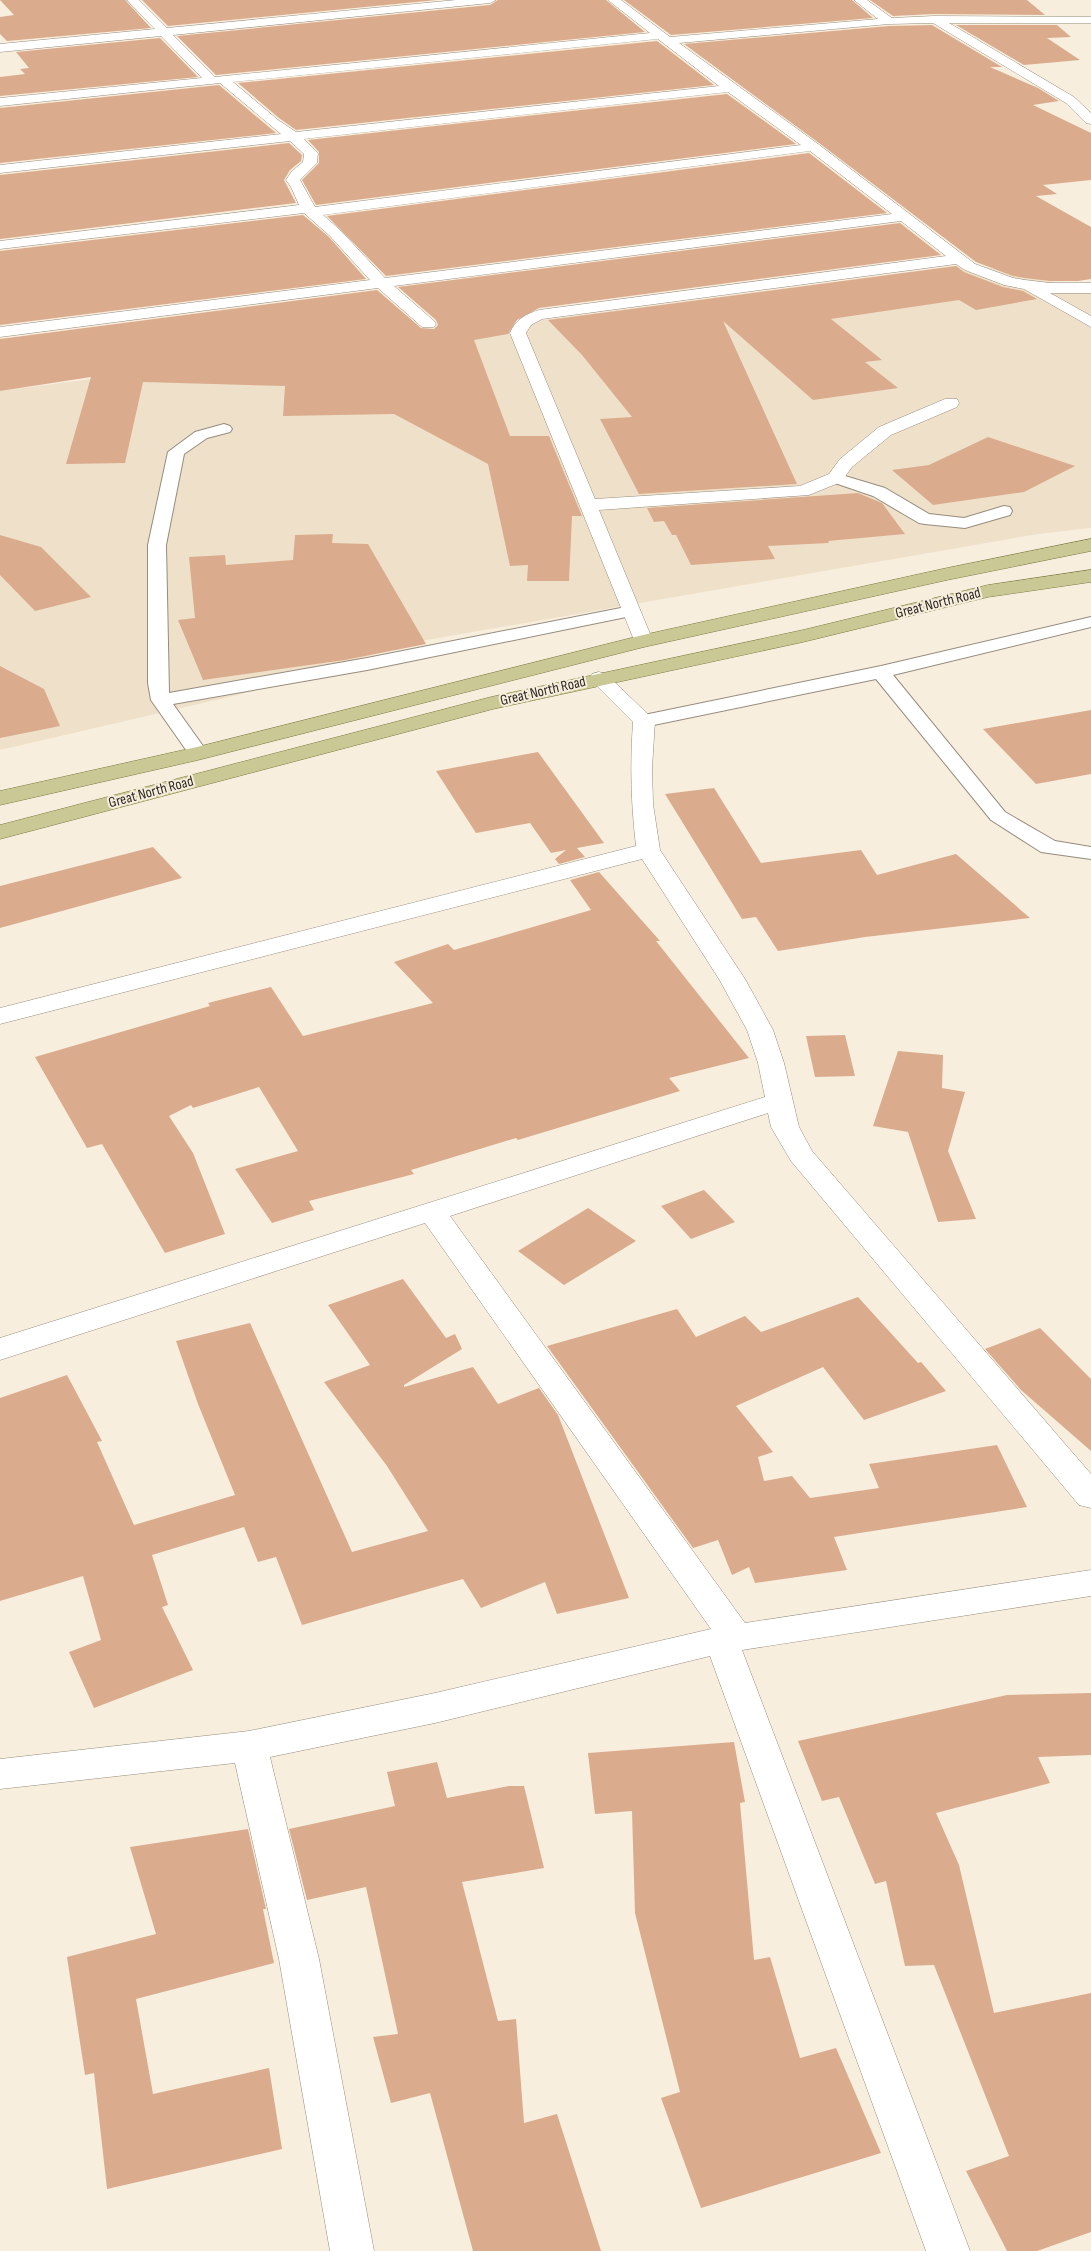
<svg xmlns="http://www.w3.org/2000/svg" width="1091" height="2251" font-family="'Sofia Sans Condensed',sans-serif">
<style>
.built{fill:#efe1c9}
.building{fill:#daac8d}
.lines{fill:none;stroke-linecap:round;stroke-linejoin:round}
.service-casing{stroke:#968c7d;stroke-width:2}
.minor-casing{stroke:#968c7d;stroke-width:1}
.primary-casing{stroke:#7c783e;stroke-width:1}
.service{fill:#fff;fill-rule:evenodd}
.minor{fill:#fff;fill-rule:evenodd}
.primary{fill:#cac894;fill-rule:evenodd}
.labels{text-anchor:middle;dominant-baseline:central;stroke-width:4;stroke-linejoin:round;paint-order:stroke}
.far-street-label{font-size:15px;fill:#2d2923;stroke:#f8eedd}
</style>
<rect width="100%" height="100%" fill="#f8eedd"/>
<path class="built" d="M971 264 1091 290V528L1038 534 415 642 242 694 0 750V391Z"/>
<g class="building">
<path d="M0 0H125L151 28 7 41 0 34V17L14 15Z"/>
<path d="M142 0H437L168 26Z"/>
<path d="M498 0H606L645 32 216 75 177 36 490 5Z"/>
<path d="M624 0H852L873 18 671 35Z"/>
<path d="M870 0H1027L1045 15 934 14 893 16Z"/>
<path d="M932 25 1002 67H990L1038 88 1059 101 1033 105 1091 133V180L1043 185 1057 194 1036 196 1091 227V279L1078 281H1050L1025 278 1013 276 976 262 819 143 684 44 889 26Z"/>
<path d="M956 25H1057L1071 37 1047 38 1080 60 1024 65Z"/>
<path d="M160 38 198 77 0 96V77L25 74 20 69 29 68 16 52Z"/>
<path d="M657 41 714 85 296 130 279 118 238 83Z"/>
<path d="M219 85 276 133 0 163V108Z"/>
<path d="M727 94 796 144 316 205 302 180 319 163V152L308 140Z"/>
<path d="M289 143 302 155 301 161 290 170 284 180 296 203 0 239V175Z"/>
<path d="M809 153 887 213 386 276 327 216Z"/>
<path d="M303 215 329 237 366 279 0 325V251Z"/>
<path d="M900 223 941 255 539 308 517 320 508 334 474 340 510 436H549L582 516H572L569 581H527L528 565 510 566 488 464 394 414 283 416 285 386 143 382 125 463 66 464 91 377 0 391V339L377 290 421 328 434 329 438 325 436 320 398 287Z"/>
<path d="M956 266 964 272 1003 287 1023 291 1037 299 976 310 959 300 831 319 882 360 865 362 898 388 813 400 723 321 797 484 639 494 600 419 632 417 582 355 548 320Z"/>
<path d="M988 437 1075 466 1024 492 933 505 892 470 929 465Z"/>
<path d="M858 493 882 503 905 534 828 541 829 543 768 546 775 559 691 565 676 535H672L664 521 654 522 647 508Z"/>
<path d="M333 534 332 543 368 544 426 644 345 660 203 680 178 620 195 618 189 557 225 555 226 565 293 560 295 535Z"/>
<path d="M0 535 41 547 91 597 35 611 0 575Z"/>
<path d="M0 666 44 689 60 726 0 738Z"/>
<path d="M1091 710V774L1036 784 983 729Z"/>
<path d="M538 752 604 843 577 848 585 857 559 864 555 859 566 850 551 853 530 823 476 833 436 771Z"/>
<path d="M714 788 761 863 861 850 877 875 956 854 1030 918 865 937 778 951 756 917 742 919 665 794Z"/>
<path d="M153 847 182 878 0 928V886Z"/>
<path d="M599 872 660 941H656L749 1058 669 1078 680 1091 518 1140 516 1138 411 1170 414 1174 309 1201 314 1210 272 1223 235 1169 298 1151 259 1087 193 1108 191 1105 169 1116 193 1153 225 1234 165 1253 102 1144 87 1148 35 1057 210 1006 208 1003 271 987 303 1036 433 1003 394 962 448 944 454 950 591 910 570 880Z"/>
<path d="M845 1035 855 1076 815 1077 806 1036Z"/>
<path d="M898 1051 943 1055 942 1088 965 1092 948 1151 976 1219 938 1222 908 1132 873 1126Z"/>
<path d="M704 1190 735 1222 691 1239 661 1206Z"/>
<path d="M588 1208 636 1241 564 1285 518 1251Z"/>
<path d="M403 1279 446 1338 455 1334 462 1349 404 1385V1387L473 1367 498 1404 539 1388 558 1415 629 1598 557 1614 545 1582 481 1608 463 1579 302 1625 276 1557 258 1562 244 1527 152 1555 168 1605 162 1607 193 1670 94 1708 69 1652 101 1640 83 1576 0 1601V1398L67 1375 102 1441 97 1442 134 1525 235 1495 198 1404 176 1341 250 1323 352 1552 428 1531 387 1466 324 1382 370 1365 328 1305Z"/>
<path d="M858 1297 918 1363 921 1362 946 1391 864 1420 823 1367 736 1406 773 1452 758 1457 764 1481 792 1476 810 1498 879 1488 869 1464 997 1445 1027 1507 834 1537 847 1570 755 1583 749 1567 732 1575 718 1540 693 1548 547 1346 677 1309 696 1337 745 1316 761 1332Z"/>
<path d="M1040 1328 1091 1379V1451L1021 1390 985 1349Z"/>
<path d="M1091 1693V1755L1038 1757 1050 1783 936 1813 959 1865 994 2013 1091 1993V2232L1037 2251H1007L966 2171 1009 2156 934 1965 905 1966 886 1881 875 1884 839 1797 822 1801 798 1741 1007 1695Z"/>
<path d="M734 1742 745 1802 740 1803 754 1960 770 1957 800 2058 836 2048 881 2153 701 2208 661 2098 680 2092 635 1913 632 1811 595 1814 588 1753Z"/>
<path d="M437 1762 447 1798 509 1786H524L544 1868 462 1882 498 2021 516 2019 524 2123 557 2114 601 2251H473L430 2093 391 2103 373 2037 398 2034 366 1887 307 1900 289 1829 395 1806 387 1772Z"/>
<path d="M248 1829 266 1909H263L274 1963 136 1999 153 2094 269 2068 282 2149 107 2189 94 2073 85 2075 67 1957 156 1934 130 1847Z"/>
</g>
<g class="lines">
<g class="service-casing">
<g id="service">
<path d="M224 424 230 426 232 429 230 432 207 438 184 454 166 545 169 693 367 658 631 606 637 607 640 611 637 615 631 616 367 670 173 704 208 753 205 757 198 759 191 757 151 700 148 683V545L168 452 195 432Z"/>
<path d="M835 473 885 488 929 514 964 518 1004 506 1010 507 1012 511 1010 515 965 528 925 524 919 523 873 496 829 481 827 478 829 475Z"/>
<path d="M1091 617V627L893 675 1005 812 1055 841 1091 847V859L1041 852 991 820 876 679 644 727 637 725 634 721 637 717 644 715 881 666Z"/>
</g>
</g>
<g class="minor-casing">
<g id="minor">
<path d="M127 0H139L167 28 456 0H496L490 3 173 35 215 77 650 33 608 0H621L670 37 878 19 854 0H867L892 18 934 16 1091 17V23H949L1074 97 1091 113V124L1086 123 1066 103 933 23 889 24 679 43 818 144 975 264 1013 278 1025 280 1050 283H1091V293H1050L1091 316V327L1024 289 1004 285 965 270 956 264 542 319 531 325 526 333 595 499 800 486 829 474 840 459 879 427 945 399H957L959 403 957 407 891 435 852 467 841 482 809 495 599 510 653 641 650 645 643 647 636 645 510 333C515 320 526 314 539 310L946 256 901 221 394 286 434 321 436 324 434 327H422L378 288 0 337V327L370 280 330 236 304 213 0 249V241L299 205 291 187 286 180 292 171 303 162 304 154 290 141 0 173V165L281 134 220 83 0 106V98L202 78 161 36 0 52V44L155 29ZM658 39 719 86 296 132 278 120 233 82ZM728 92 801 145 315 207 300 180 317 163 318 153 304 139ZM810 151 892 214 385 278 340 230 323 215Z"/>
<path d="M599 672 606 674 655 721 652 768 653 804 660 850 745 979 773 1030 784 1063 799 1127 812 1151 1091 1474V1508L1079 1505 791 1161 771 1127 768 1113 450 1216 745 1623 1091 1570V1596L742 1650 970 2251H926L710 1656 435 1723 270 1757 319 1959 374 2251H330L279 1959 235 1763 0 1789V1759L249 1731 435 1693 711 1629 425 1223 0 1360V1338L765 1097 758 1063 747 1030 719 979 642 859 0 1024V1008L636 846C631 804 630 765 633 722L589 678 592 674Z"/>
</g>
</g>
<g class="primary-casing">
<g id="primary">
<path d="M1091 539V551L947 580 644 647 198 760 0 805V791L197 747 643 635 947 568Z"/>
<path d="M1091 570V582L988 597 803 642 493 709 0 839V825L491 697 803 630 988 585Z"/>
</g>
</g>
<use href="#service" class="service"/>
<use href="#minor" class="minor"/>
<use href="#primary" class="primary"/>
</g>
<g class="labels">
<g class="far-street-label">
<text transform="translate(938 603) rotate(-14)">Great North Road</text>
<text transform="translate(543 691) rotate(-13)">Great North Road</text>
<text transform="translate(151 792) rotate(-15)">Great North Road</text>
</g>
</g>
</svg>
